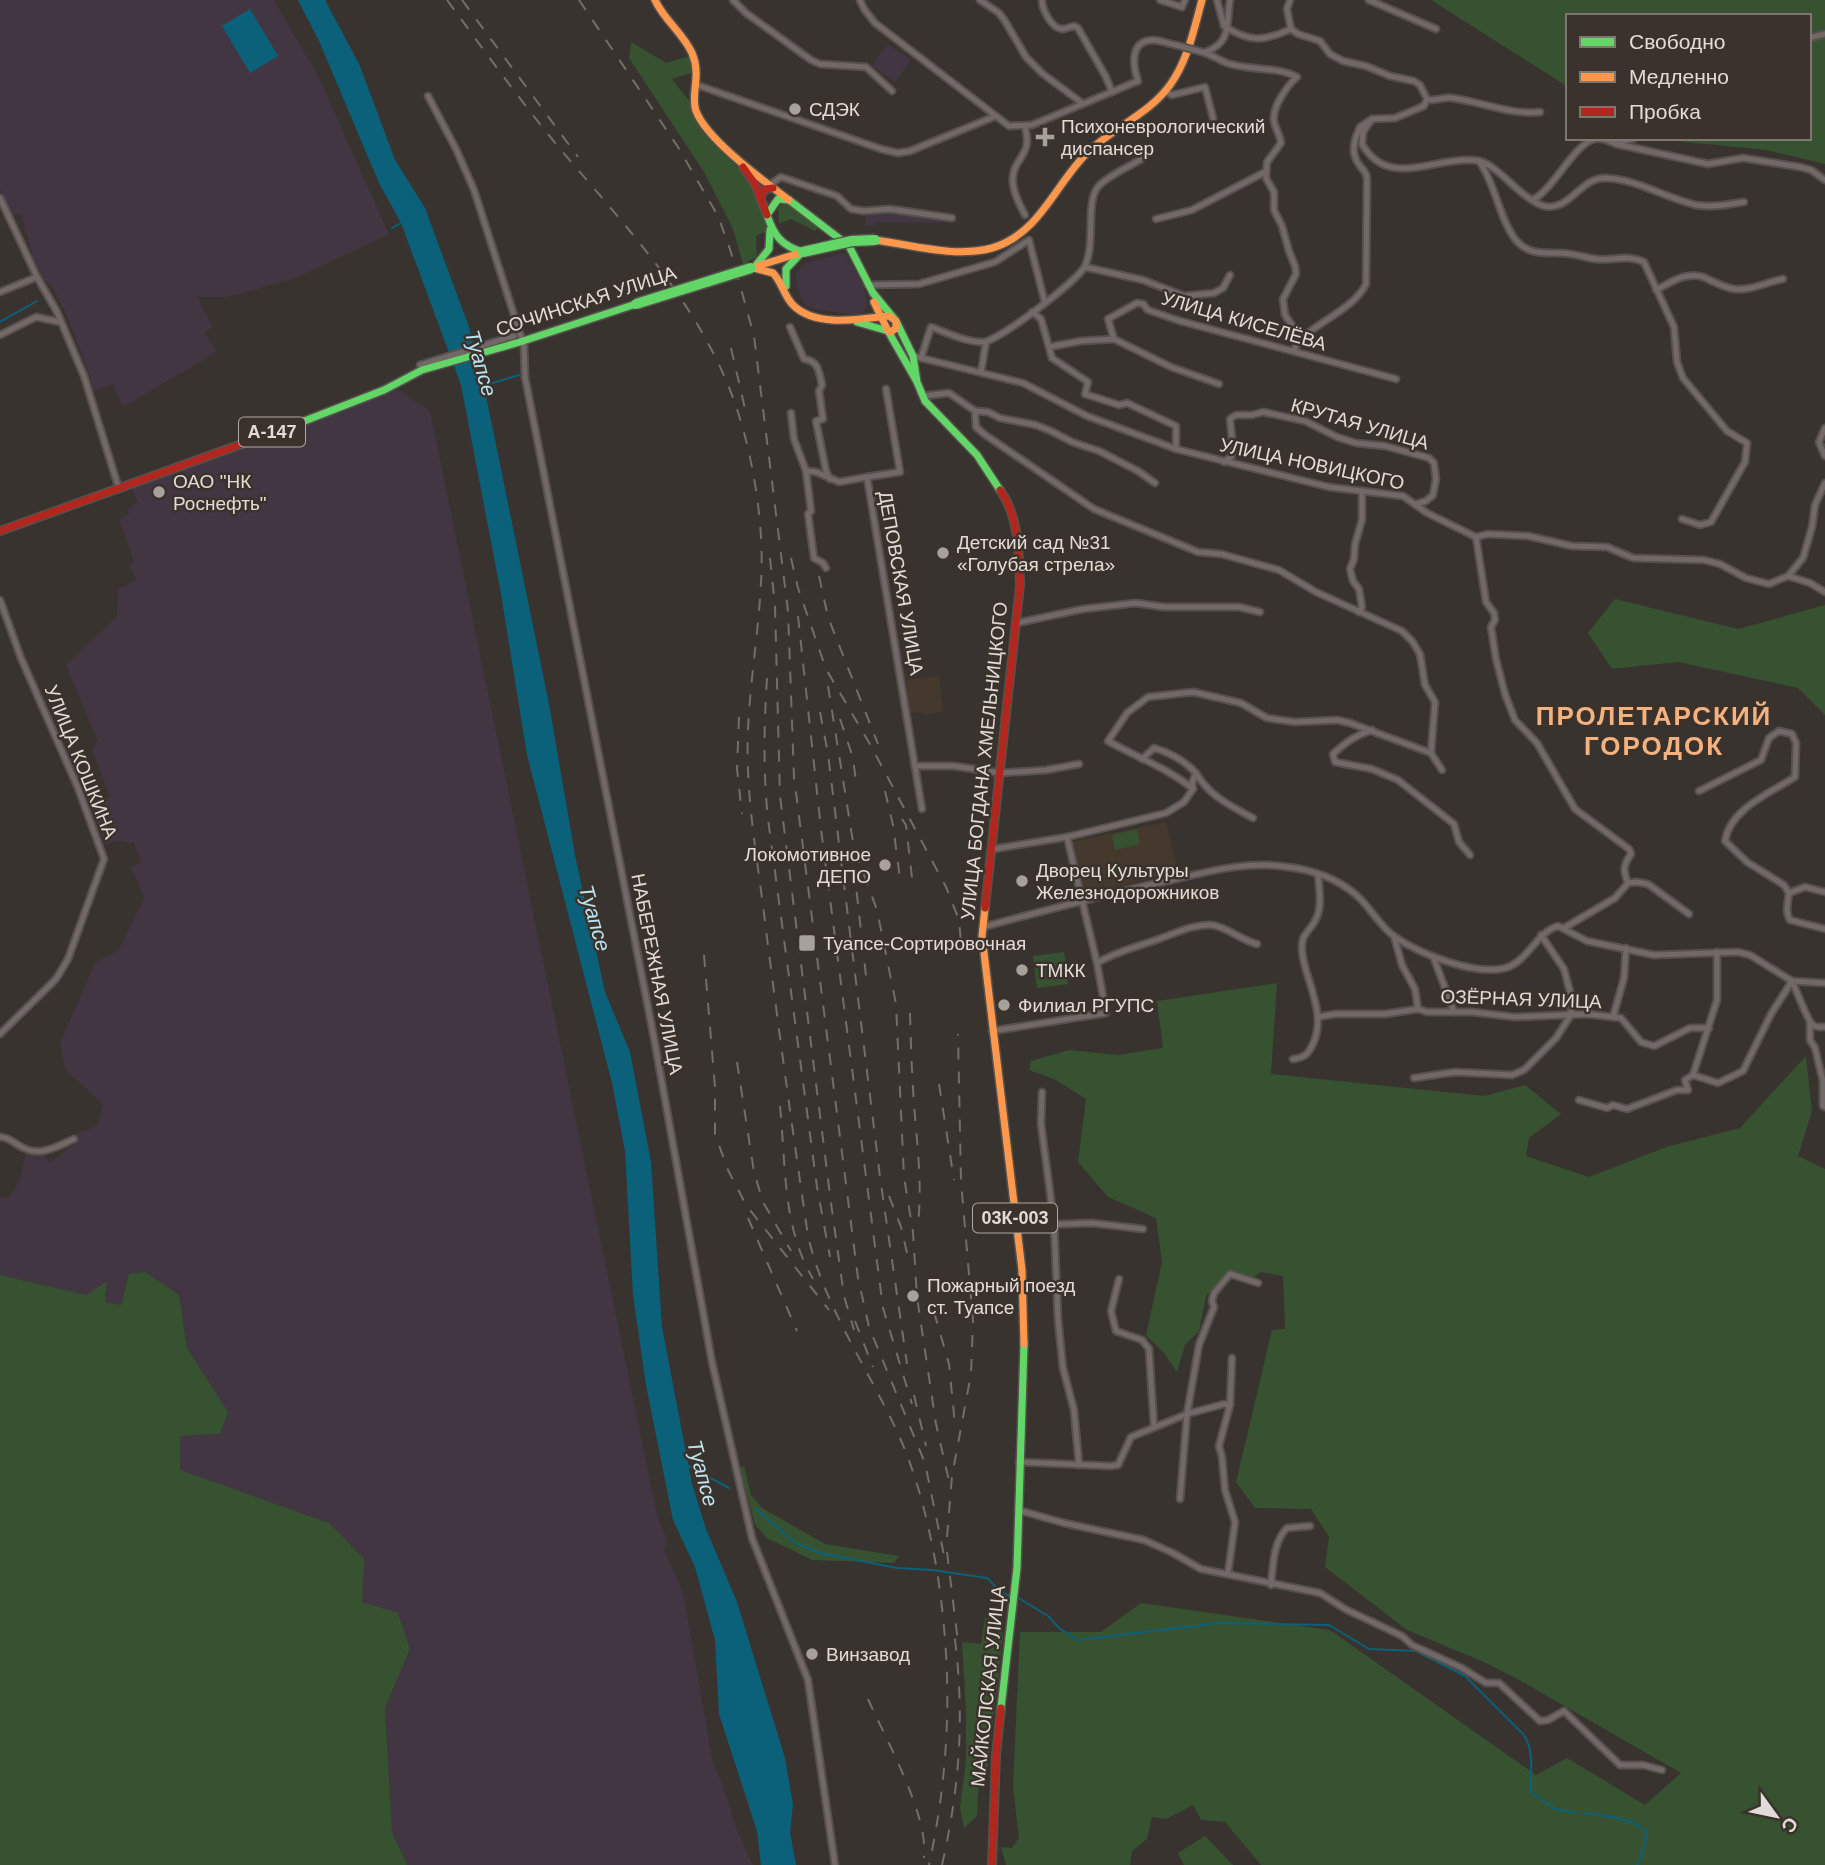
<svg xmlns="http://www.w3.org/2000/svg" width="1825" height="1865" font-family="Arial,sans-serif">
<style>
.industrial{fill:#423642}
.built{fill:#45382d}
.green{fill:#375230}
.water{fill:#0b617a}
.lines{fill:none;stroke-linecap:round;stroke-linejoin:round}
.stream{stroke:#0b617a;stroke-width:2}
.street-casing{stroke:#56514d;stroke-width:9}
.fast-casing{stroke:#56514d;stroke-width:10}
.slow-casing{stroke:#56514d;stroke-width:10}
.jam-casing{stroke:#56514d;stroke-width:10}
.street{stroke:#716867;stroke-width:5}
.fast{stroke:#63d668;stroke-width:7}
.slow{stroke:#ff974d;stroke-width:7}
.jam{stroke:#b3261e;stroke-width:7}
.rail{stroke:#746e6b;stroke-width:2;stroke-dasharray:12 12;stroke-linecap:butt}
.street-bridge-casing{stroke:#56514d;stroke-width:9;stroke-linecap:butt}
.fast-bridge-casing{stroke:#56514d;stroke-width:13;stroke-linecap:butt}
.street-bridge{stroke:#716867;stroke-width:5}
.fast-bridge{stroke:#63d668;stroke-width:10}
.poi-dot{fill:#a6a19c;stroke:#3b332b;stroke-width:2.5}
.labels{text-anchor:middle;dominant-baseline:central;stroke-width:5;stroke-linejoin:round;paint-order:stroke}
.shield{fill:#3b332b;stroke:#afa9a3;stroke-width:2}
.shield-label{font-size:18px;font-weight:bold;fill:#e1dcd7}
.poi-label{font-size:19px;fill:#e1dcd7;stroke:#3b332b;text-anchor:start}
.street-label{font-size:19px;fill:#e1dcd7;stroke:#3b332b}
.water-label{font-size:21px;font-style:italic;fill:#bce4f4;stroke:#3b332b}
.district-label{font-size:26px;font-weight:bold;letter-spacing:2px;fill:#f4b281;stroke:#3b332b}
</style>
<rect width="100%" height="100%" fill="#38332e"/>
<g class="industrial">
<path d="M0 0H274L319 78 389 234 296 278 228 297H197L213 327 204 333 217 352 123 407 113 384 94 391 89 373 67 316 52 286 44 280 33 257 21 214 12 215 0 190Z"/>
<path d="M888 44 911 60 895 82 872 65Z"/>
<path d="M889 212 941 219 940 223 875 222 874 225 865 226 866 213Z"/>
<path d="M845 253 863 285 867 299V307L859 315 819 310 806 306 801 298 796 283V274L800 268 805 263Z"/>
<path d="M398 390 430 411 657 1515 668 1543 664 1549 683 1592 713 1764 721 1780 737 1830 753 1865H407L392 1832 385 1708 410 1649 362 1602 329 1523 180 1471V1436L220 1434 228 1412 187 1348 179 1295 129 1274 121 1305 105 1302 107 1282 86 1295 0 1275V1198L9 1197 19 1182 26 1153 45 1156 50 1163 75 1143 73 1135 97 1126 103 1105 65 1069 60 1044 95 963 119 950 144 898 131 867 141 862 134 843 115 841 105 845 90 804 110 797 92 749 98 741 66 665 117 616 118 589 137 580 129 565 134 561 119 519 129 514 127 510 134 507 133 504 138 502 131 486Z"/>
</g>
<g class="built">
<path d="M939 676 943 711 923 715 922 712 910 713 906 680Z"/>
<path d="M1166 822 1178 871 1085 895 1071 842Z"/>
</g>
<g class="green">
<path d="M1431 0H1825V164L1767 150 1647 138H1809V16H1568V87Z"/>
<path d="M631 42 666 63 690 56 694 72 672 79 690 102 696 119 735 160 753 186 763 211 767 231 756 236 757 257 743 264 733 229 704 172 629 58Z"/>
<path d="M786 201 820 225 815 231 791 219 779 224 778 208Z"/>
<path d="M1615 599 1738 629 1825 605V715L1798 688 1678 662 1612 669 1588 633Z"/>
<path d="M1137 829 1140 844 1115 850 1112 835Z"/>
<path d="M1064 952 1068 984 1037 988 1033 956Z"/>
<path d="M1277 983 1271 1074 1484 1096 1525 1085 1561 1114 1529 1138 1526 1156 1589 1177 1666 1147 1740 1128 1806 1056 1812 1111 1798 1156 1825 1169V1865H1261L1225 1822 1201 1820 1193 1805 1166 1819 1152 1817 1147 1839 1132 1851 1130 1865H1006L1001 1847 1012 1848 1019 1838 1013 1788 1020 1632H1101L1141 1603 1330 1630 1536 1775 1567 1758 1645 1805 1681 1773 1521 1681 1486 1663 1407 1630 1325 1567 1329 1537 1311 1509 1255 1508 1236 1482 1272 1330 1285 1329 1283 1276 1261 1272 1248 1281 1228 1274 1206 1296 1199 1331 1185 1345 1177 1372 1164 1353 1146 1335 1162 1262 1156 1218 1108 1197 1078 1162 1086 1099 1054 1079 1029 1070 1031 1061 1069 1050 1118 1055 1163 1048 1157 1001Z"/>
<path d="M145 1272 179 1295 187 1348 228 1412 220 1434 180 1436V1470L329 1523 364 1559 362 1602 398 1613 410 1649 385 1708 392 1832 407 1865H0V1275L86 1295 107 1281 105 1302 121 1305 129 1274Z"/>
<path d="M744 1466 751 1495 762 1508 825 1544 899 1556 894 1563 812 1560 767 1538 755 1525 740 1468Z"/>
<path d="M985 1618 994 1619 1003 1635 988 1766 979 1776 977 1816 964 1828 960 1807 966 1761V1711L962 1642 981 1644Z"/>
<path d="M1205 1836 1233 1865H1184L1178 1853Z"/>
</g>
<g class="water">
<path d="M298 0H325L360 66 395 160 425 208 469 327 484 386 549 704 575 855 605 992 630 1052 651 1162 662 1327 692 1484 706 1529 737 1602 785 1758 793 1805 790 1832 796 1865H761L757 1831 719 1714 715 1640 695 1567 673 1520 646 1385 633 1295 625 1151 612 1083 527 755 501 594 461 385 401 223 379 183 319 41Z"/>
<path d="M250 9 278 56 250 73 222 26Z"/>
</g>
<g class="lines">
<g class="stream">
<path d="M392 228 401 223"/>
<path d="M0 322 37 301"/>
<path d="M483 386 519 375"/>
<path d="M687 1465 729 1488"/>
<path d="M756 1509 795 1543 820 1553 897 1568 932 1570 987 1578 1002 1593 1011 1596"/>
<path d="M1017 1597 1048 1616 1060 1629 1079 1640 1219 1623 1329 1625 1369 1649 1416 1651 1465 1676 1524 1735C1535 1753 1530 1772 1531 1792L1555 1809 1576 1813"/>
<path d="M1585 1813C1600 1816 1645 1818 1646 1837 1646 1846 1640 1857 1637 1865"/>
</g>
<g class="street-casing">
<g id="street">
<path d="M733 0 746 13 811 60 820 64 866 67 892 91"/>
<path d="M860 0 864 9 875 23 1009 126 1032 125 1138 81C1133 66 1129 41 1153 40 1160 40 1169 44 1176 45"/>
<path d="M980 0 999 13 1005 21 1026 57 1043 74 1082 103"/>
<path d="M1042 0C1042 9 1051 28 1062 29 1066 29 1070 27 1074 26L1078 28 1106 77 1112 92"/>
<path d="M1160 0 1182 7 1185 0"/>
<path d="M1217 0 1224 26C1250 43 1264 41 1291 29L1298 34 1320 41 1330 54 1343 61 1366 66 1390 76 1414 81 1420 85 1427 99 1430 100C1438 100 1445 97 1452 98 1482 102 1510 115 1540 112"/>
<path d="M1290 0 1287 9 1291 29"/>
<path d="M1369 0 1436 29"/>
<path d="M1809 38 1825 34"/>
<path d="M1202 52C1211 54 1218 60 1227 63 1249 71 1277 66 1297 77 1287 86 1272 107 1274 121 1275 128 1280 135 1281 143L1267 162 1266 178 1274 192V210L1282 226 1289 251 1295 266 1296 274 1283 299 1285 315 1301 339"/>
<path d="M1206 52C1232 42 1226 24 1230 0"/>
<path d="M697 85 881 149 898 153 910 151 996 116"/>
<path d="M1165 91 1172 95 1205 87 1213 118"/>
<path d="M428 96 456 149 474 190 524 346 525 377 654 1038 712 1362 752 1538 808 1680 835 1865"/>
<path d="M1372 119 1363 132 1362 144C1389 191 1437 154 1479 161 1497 164 1522 200 1544 206 1569 212 1580 178 1605 178 1637 179 1665 198 1696 205 1712 208 1729 204 1744 202"/>
<path d="M1025 127C1034 158 1010 158 1013 184 1014 195 1020 205 1025 215"/>
<path d="M1617 144 1634 138"/>
<path d="M1479 161C1496 185 1499 218 1515 239 1530 258 1549 251 1570 254 1579 255 1587 258 1596 259 1613 261 1628 254 1644 262L1674 327 1677 362 1683 378 1727 431 1747 443 1745 462 1711 522 1700 525 1682 519"/>
<path d="M769 185 781 177 837 196 851 209 863 211 890 209 952 218"/>
<path d="M0 198 37 277 57 312 84 376 119 489"/>
<path d="M1534 199C1555 187 1573 146 1594 139 1602 137 1609 141 1616 144L1708 164 1743 158 1800 167 1811 170 1825 180"/>
<path d="M1156 219 1192 210 1265 172"/>
<path d="M1085 267 1143 280 1184 296 1214 293 1223 288 1230 275"/>
<path d="M868 285 919 284 995 262 1029 240 1045 303"/>
<path d="M1656 290C1670 283 1686 271 1703 277 1713 281 1722 287 1734 289 1751 291 1767 282 1783 279"/>
<path d="M0 292 37 277"/>
<path d="M1032 312 1041 319 1049 347 1081 341 1114 339 1171 367 1219 384"/>
<path d="M790 327 804 359C819 361 819 372 822 385L819 391 823 419 816 421 826 471 830 479"/>
<path d="M0 335 36 317 60 322"/>
<path d="M1114 339 1108 319 1137 303 1143 304 1148 310 1180 321 1396 379"/>
<path d="M1049 347 1052 358 1088 382 1085 394 1119 405 1127 403 1176 426V449"/>
<path d="M1294 350C1305 325 1352 313 1366 284L1367 178C1366 170 1362 170 1358 163 1350 150 1355 139 1360 127L1372 119 1395 118 1424 106 1427 99"/>
<path d="M913 356 1023 383 1087 416 1176 449 1329 487 1403 496 1427 513 1476 537 1488 534 1528 536 1572 546 1607 547 1633 558 1704 560 1720 564 1746 578 1769 584 1788 576 1803 558 1812 527 1815 505 1825 483"/>
<path d="M921 358 931 327C948 333 965 342 983 342 997 342 1078 281 1085 266 1096 242 1085 203 1098 187 1105 177 1131 166 1143 158"/>
<path d="M420 365 514 336"/>
<path d="M981 372 986 342"/>
<path d="M886 389 900 472 867 477 922 809"/>
<path d="M923 396 949 393 975 411 976 427 984 434 1094 509 1198 552 1221 554 1279 570 1316 592 1402 631 1412 641 1420 654 1425 685 1435 702 1431 753"/>
<path d="M975 411 988 412 1000 418 1036 425 1051 431 1072 442 1099 451 1138 471 1155 483"/>
<path d="M791 413 794 439 806 471 811 511 808 514 814 558 823 563 826 568"/>
<path d="M1825 428 1819 442 1825 456"/>
<path d="M1224 462 1231 457 1233 447 1230 419 1236 415H1252L1263 412 1305 421 1337 437 1356 443 1385 446 1429 458 1434 463 1436 479 1433 495 1426 501 1416 504"/>
<path d="M806 471 816 472 839 482 867 477"/>
<path d="M1476 537 1486 602 1494 613 1495 620 1491 627 1496 659 1505 694 1515 720 1537 743 1575 809 1629 849 1631 854C1623 865 1623 871 1628 883"/>
<path d="M1788 576 1810 583 1825 592"/>
<path d="M0 600 21 658 78 788 104 859 68 959 56 979 0 1034"/>
<path d="M1359 612 1362 607 1359 589 1353 581 1350 569 1354 559 1355 544 1362 520V491"/>
<path d="M1016 623 1083 609 1136 603 1164 607H1239L1260 612"/>
<path d="M1372 730C1356 735 1346 742 1333 754L1335 762 1372 769 1398 780 1454 824 1459 842 1470 855"/>
<path d="M1142 759 1154 748C1171 753 1184 760 1196 773"/>
<path d="M915 766H954L1000 773 1046 770 1079 764"/>
<path d="M1193 789 1192 783 1196 773C1209 796 1231 806 1253 818"/>
<path d="M1699 791 1761 760 1769 738 1779 731 1792 734 1796 743 1795 777C1770 793 1730 809 1725 841L1747 862 1784 885 1789 893"/>
<path d="M993 849 1067 837 1166 813 1184 802 1193 789C1168 768 1136 757 1108 741L1127 713 1148 697 1193 692 1241 703 1267 718 1295 722 1337 720 1350 723 1431 753 1442 770"/>
<path d="M1789 893C1788 902 1785 912 1790 920L1825 929"/>
<path d="M1789 893 1805 887 1825 892"/>
<path d="M983 927C1043 911 1102 895 1163 882 1203 873 1246 860 1288 867 1312 870 1336 878 1355 894 1370 906 1379 926 1395 937 1420 954 1475 976 1505 968 1528 962 1535 933 1558 926L1587 941 1654 955 1738 952 1750 955 1792 981 1825 983"/>
<path d="M1564 928 1615 898 1628 883 1637 882 1648 884 1689 914"/>
<path d="M1394 936 1402 965 1415 989 1418 1009"/>
<path d="M1433 956 1454 1012"/>
<path d="M1097 963C1117 951 1137 947 1159 939 1176 933 1193 924 1211 925 1226 926 1240 940 1257 944"/>
<path d="M1792 981C1796 989 1808 1022 1813 1025 1817 1028 1820 1027 1825 1027"/>
<path d="M1318 1017 1335 1014H1385L1418 1009 1427 1012H1472L1515 1017 1587 1014 1621 1018 1641 1042 1654 1046 1690 1028H1709"/>
<path d="M1613 1017 1624 978 1626 948"/>
<path d="M1810 1023V1040L1815 1048 1823 1081V1106L1825 1107"/>
<path d="M992 1031 1106 1013 1097 963 1067 837"/>
<path d="M1293 1059C1306 1058 1310 1052 1315 1039 1327 1005 1296 965 1303 939 1305 933 1312 927 1315 921 1323 907 1319 890 1318 874"/>
<path d="M1693 1075 1717 1000V952"/>
<path d="M1414 1078 1455 1072 1512 1075 1524 1070 1556 1038 1571 1015 1572 999 1564 969 1541 935"/>
<path d="M1042 1092 1041 1124 1054 1223 1058 1319 1063 1368 1074 1410 1079 1465"/>
<path d="M1579 1100 1607 1108 1613 1105 1627 1109 1677 1090H1688L1685 1080 1693 1075 1718 1083 1743 1071 1771 1014 1792 981"/>
<path d="M0 1137C8 1137 13 1142 20 1146 39 1158 56 1147 74 1139"/>
<path d="M1016 1226 1092 1223 1143 1229"/>
<path d="M1119 1279 1111 1311 1116 1331 1142 1340 1149 1349 1154 1427"/>
<path d="M1019 1462 1111 1466 1118 1465 1131 1437 1187 1414 1224 1404 1230 1405"/>
<path d="M1180 1499 1187 1414 1199 1345 1214 1307 1212 1301 1214 1293 1230 1274 1258 1283"/>
<path d="M1018 1510 1064 1523 1144 1540 1173 1553 1201 1569 1320 1593 1345 1609 1402 1636 1412 1645 1462 1668 1486 1683H1499L1540 1721 1548 1720 1564 1711 1620 1765H1643L1662 1770"/>
<path d="M1228 1573 1235 1522 1225 1490 1222 1457 1219 1446 1230 1405 1232 1358"/>
<path d="M1271 1585C1273 1566 1273 1542 1287 1528L1310 1526"/>
</g>
</g>
<g class="fast-casing">
<g id="fast">
<path d="M803 252C782 246 774 236 767 215L778 199 789 200 849 246 873 293 896 321 913 356 917 382 925 401 977 455 1000 490"/>
<path d="M757 264 769 249 770 230"/>
<path d="M786 286V269L801 253"/>
<path d="M857 322 888 331 916 380"/>
<path d="M289 427 384 390 422 370 520 342 636 304"/>
<path d="M1001 1708 1017 1568 1024 1344"/>
</g>
</g>
<g class="slow-casing">
<g id="slow">
<path d="M655 0C664 20 683 33 692 53 702 76 690 95 696 111 707 140 764 181 789 200"/>
<path d="M875 240C912 245 955 258 992 248 1040 234 1055 184 1088 152 1114 127 1149 114 1170 85 1188 60 1194 29 1202 0"/>
<path d="M751 268 803 252"/>
<path d="M754 268 773 273C782 282 784 296 793 305 816 328 860 319 889 316L896 321V328L891 332 888 331 874 302"/>
<path d="M985 908 982 936 1022 1270 1024 1344"/>
</g>
</g>
<g class="jam-casing">
<g id="jam">
<path d="M743 167 755 184 767 215"/>
<path d="M760 198 765 189 773 188"/>
<path d="M0 531 289 427"/>
<path d="M985 908 1020 585C1019 553 1019 517 1000 490"/>
<path d="M992 1865 996 1755 1001 1708"/>
</g>
</g>
<use href="#street" class="street"/>
<use href="#fast" class="fast"/>
<use href="#slow" class="slow"/>
<use href="#jam" class="jam"/>
<g class="rail">
<path d="M447 0C484 50 521 102 561 150 623 223 691 295 728 385 751 440 765 522 761 582 758 645 745 707 748 770 750 823 760 877 766 930 779 1032 793 1134 808 1236 825 1309 870 1371 900 1438 918 1479 928 1522 936 1565 953 1668 951 1763 929 1865"/>
<path d="M462 0 578 157"/>
<path d="M579 0 678 147 718 216 730 249 754 336 788 611 794 777 858 1278 869 1327 925 1463 945 1560"/>
<path d="M731 348 746 413"/>
<path d="M770 558 775 606 780 796 831 1203 844 1296 854 1330"/>
<path d="M791 558 798 588 826 669 871 746 946 887 959 920 961 943"/>
<path d="M819 576 828 617 878 744"/>
<path d="M798 616 821 829 883 1308 912 1404"/>
<path d="M767 678C764 725 763 771 768 819L817 1187 830 1257"/>
<path d="M828 686 854 848 877 910 896 1004 904 1177 913 1232 917 1297 936 1424 949 1481"/>
<path d="M820 712 828 754 880 1177 907 1364"/>
<path d="M739 717 737 769 742 814"/>
<path d="M840 719 853 758 856 782"/>
<path d="M885 791 893 825 900 879"/>
<path d="M902 819 906 825 912 878"/>
<path d="M854 868 866 976"/>
<path d="M704 955 715 1087V1134L728 1170 746 1205 829 1310"/>
<path d="M910 1013C911 1048 912 1082 915 1116 918 1153 922 1187 918 1224"/>
<path d="M737 1062 754 1172 763 1202 791 1251"/>
<path d="M939 1084 954 1180"/>
<path d="M780 1106C786 1165 782 1226 813 1279"/>
<path d="M889 1196 901 1227 907 1253"/>
<path d="M748 1218 797 1331"/>
<path d="M934 1312 949 1364 955 1425"/>
<path d="M855 1321 873 1367"/>
<path d="M914 1395 926 1446"/>
<path d="M947 1537 952 1476 971 1374 973 1321 961 1181 958 1034"/>
<path d="M947 1552 958 1642"/>
<path d="M868 1699C886 1740 929 1815 924 1858"/>
<path d="M942 1865C960 1786 965 1714 954 1632"/>
</g>
<g class="street-bridge-casing">
<path id="street-bridge" d="M1176 45 1202 52"/>
</g>
<g class="fast-bridge-casing">
<g id="fast-bridge">
<path d="M803 252 852 241 875 240"/>
<path d="M636 304 751 268"/>
</g>
</g>
<use href="#street-bridge" class="street-bridge"/>
<use href="#fast-bridge" class="fast-bridge"/>
</g>
<g class="poi-dot">
<circle cx="795" cy="109" r="7"/>
<path d="M1041.5 126.5h7v7h7v7h-7v7h-7v-7h-7v-7h7z"/>
<circle cx="159" cy="492" r="7"/>
<circle cx="943" cy="553" r="7"/>
<circle cx="885" cy="865" r="7"/>
<circle cx="1022" cy="881" r="7"/>
<rect x="798" y="934" width="18" height="18" rx="3.5"/>
<circle cx="1022" cy="970" r="7"/>
<circle cx="1004" cy="1005" r="7"/>
<circle cx="913" cy="1296" r="7"/>
<circle cx="812" cy="1654" r="7"/>
</g>
<g class="labels">
<g class="shield">
<rect x="239" y="417.5" width="66" height="29" rx="5"/>
<rect x="973" y="1203.5" width="84" height="29" rx="5"/>
</g>
<g class="shield-label">
<text x="272" y="432">А-147</text>
<text x="1015" y="1218">03К-003</text>
</g>
<g class="poi-label">
<text x="809" y="109">СДЭК</text>
<text x="1061" y="126">Психоневрологический<tspan x="1061" dy="22">диспансер</tspan></text>
<text x="173" y="481">ОАО "НК<tspan x="173" dy="22">Роснефть"</tspan></text>
<text x="957" y="542">Детский сад №31<tspan x="957" dy="22">«Голубая стрела»</tspan></text>
<text x="871" y="854" text-anchor="end">Локомотивное<tspan x="871" dy="22">ДЕПО</tspan></text>
<text x="1036" y="870">Дворец Культуры<tspan x="1036" dy="22">Железнодорожников</tspan></text>
<text x="823" y="943">Туапсе-Сортировочная</text>
<text x="1036" y="970">ТМКК</text>
<text x="1018" y="1005">Филиал РГУПС</text>
<text x="927" y="1285">Пожарный поезд<tspan x="927" dy="22">ст. Туапсе</tspan></text>
<text x="826" y="1654">Винзавод</text>
</g>
<g class="street-label">
<text transform="translate(586 301) rotate(-18)">СОЧИНСКАЯ УЛИЦА</text>
<text transform="translate(1244 321) rotate(16)">УЛИЦА КИСЕЛЁВА</text>
<text transform="translate(1360 424) rotate(16)">КРУТАЯ УЛИЦА</text>
<text transform="translate(1312 464) rotate(12)">УЛИЦА НОВИЦКОГО</text>
<text transform="translate(901 583) rotate(80)">ДЕПОВСКАЯ УЛИЦА</text>
<text transform="translate(984 761) rotate(-84)">УЛИЦА БОГДАНА ХМЕЛЬНИЦКОГО</text>
<text transform="translate(81 762) rotate(68)">УЛИЦА КОШКИНА</text>
<text transform="translate(657 974) rotate(79)">НАБЕРЕЖНАЯ УЛИЦА</text>
<text transform="translate(1521 999) rotate(2)">ОЗЁРНАЯ УЛИЦА</text>
<text transform="translate(988 1686) rotate(-84)">МАЙКОПСКАЯ УЛИЦА</text>
</g>
<g class="water-label">
<text transform="translate(481 363) rotate(74)">Туапсе</text>
<text transform="translate(595 918) rotate(74)">Туапсе</text>
<text transform="translate(703 1473) rotate(75)">Туапсе</text>
</g>
<g class="district-label">
<text x="1654" y="716">ПРОЛЕТАРСКИЙ<tspan x="1654" dy="30">ГОРОДОК</tspan></text>
</g>
</g>
<rect x="1566" y="14" width="245" height="126" fill="#3b332b" stroke="#7d7770" stroke-width="2"/>
<rect x="1580" y="37" width="35" height="10" fill="#63d668" stroke="#7d7770" stroke-width="2"/>
<text x="1629" y="49" font-size="21" fill="#e1dcd7">Свободно</text>
<rect x="1580" y="72" width="35" height="10" fill="#ff974d" stroke="#7d7770" stroke-width="2"/>
<text x="1629" y="84" font-size="21" fill="#e1dcd7">Медленно</text>
<rect x="1580" y="107" width="35" height="10" fill="#b3261e" stroke="#7d7770" stroke-width="2"/>
<text x="1629" y="119" font-size="21" fill="#e1dcd7">Пробка</text>
<g transform="translate(1776 1816) rotate(123)" stroke="#3b332b" stroke-width="5" paint-order="stroke">
<path d="M0-5L12 26L0 18L-12 26Z" fill="#e1dcd7"/>
<text y="-10" font-size="19" font-weight="bold" text-anchor="middle" fill="#e1dcd7">С</text>
</g>
</svg>
